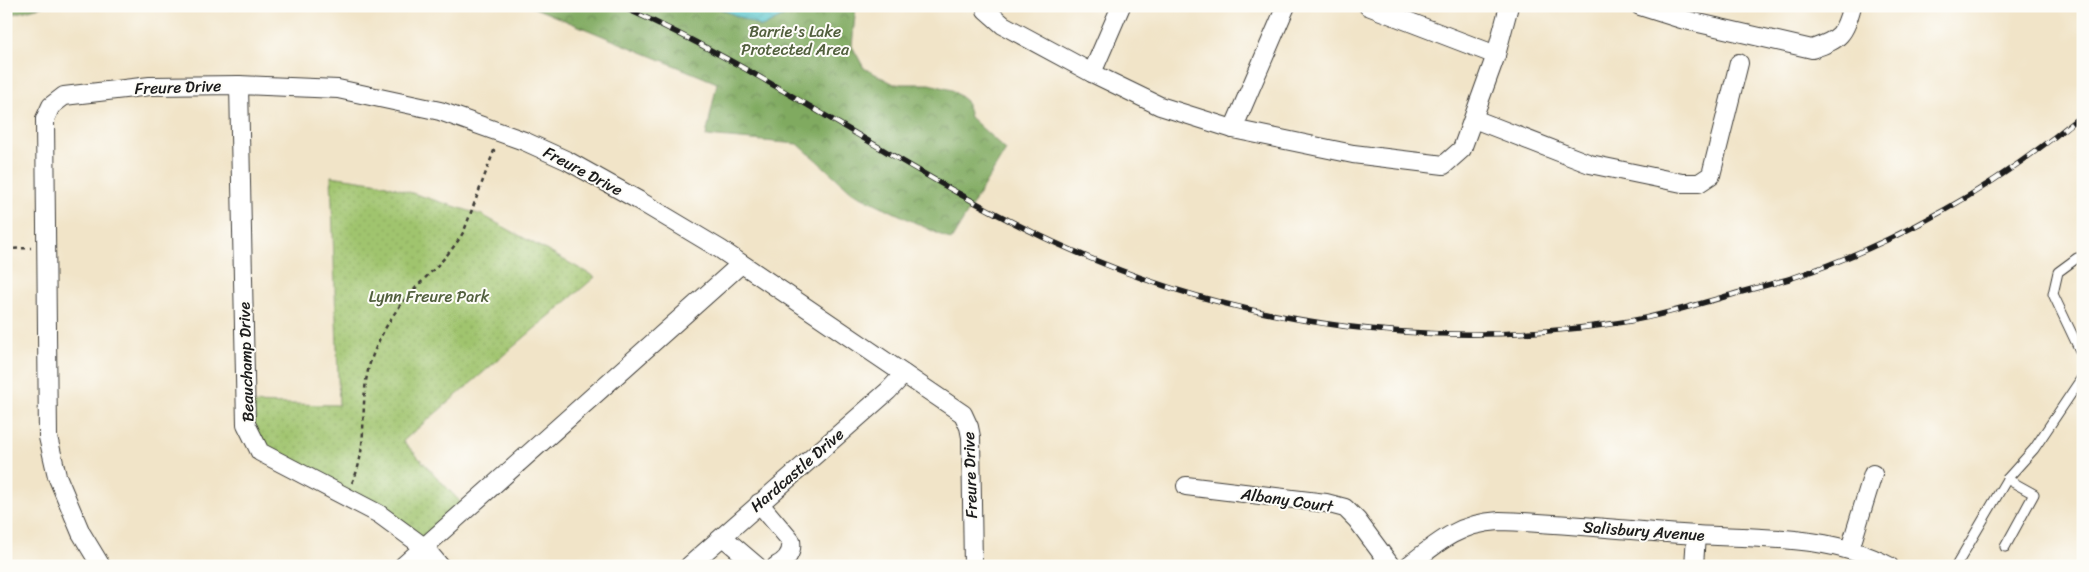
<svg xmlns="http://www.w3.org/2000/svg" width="2089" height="572" font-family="Sriracha,sans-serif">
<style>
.grass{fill:url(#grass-dots);stroke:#5e7045}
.forest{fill:url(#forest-crowns);stroke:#4e633e}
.water{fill:url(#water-waves);stroke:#3a7074}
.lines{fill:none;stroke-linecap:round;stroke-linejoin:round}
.service-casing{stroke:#3c3a36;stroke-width:11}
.minor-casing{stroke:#3c3a36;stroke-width:20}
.path{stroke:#3c3a36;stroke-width:2.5;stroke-dasharray:4 4;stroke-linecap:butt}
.service{stroke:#fff;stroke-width:9}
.minor{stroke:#fff;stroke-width:18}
.rail-casing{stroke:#1c1c1c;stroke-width:5.5}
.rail{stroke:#fdfcf7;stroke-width:4;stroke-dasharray:11;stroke-linecap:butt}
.labels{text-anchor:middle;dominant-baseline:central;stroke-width:4;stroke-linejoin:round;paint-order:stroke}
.park-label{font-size:16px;fill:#515f3d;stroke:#fdfcf7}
.street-label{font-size:16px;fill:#1c1c1c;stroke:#fdfcf7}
</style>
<defs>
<pattern id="grass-dots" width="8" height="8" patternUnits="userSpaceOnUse" patternTransform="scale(1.25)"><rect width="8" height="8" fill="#a0c46e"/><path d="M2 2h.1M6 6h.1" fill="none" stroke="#89a85f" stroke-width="1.8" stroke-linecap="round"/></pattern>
<pattern id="forest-crowns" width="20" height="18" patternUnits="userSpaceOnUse" patternTransform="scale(1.25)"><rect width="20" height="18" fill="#80aa61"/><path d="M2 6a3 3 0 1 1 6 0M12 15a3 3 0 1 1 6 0" fill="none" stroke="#688a4f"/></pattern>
<pattern id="water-waves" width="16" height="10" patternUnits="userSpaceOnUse" patternTransform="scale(1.25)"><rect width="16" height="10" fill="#57c5cb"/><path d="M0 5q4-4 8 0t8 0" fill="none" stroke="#4ba9ae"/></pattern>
</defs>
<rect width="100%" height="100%" fill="#fdfcf7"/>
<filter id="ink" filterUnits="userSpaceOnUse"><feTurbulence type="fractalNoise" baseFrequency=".02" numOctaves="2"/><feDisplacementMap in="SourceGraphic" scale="10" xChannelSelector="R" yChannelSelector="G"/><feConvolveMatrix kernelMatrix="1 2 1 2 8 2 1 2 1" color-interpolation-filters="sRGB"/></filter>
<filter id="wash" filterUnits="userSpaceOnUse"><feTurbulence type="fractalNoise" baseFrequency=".0096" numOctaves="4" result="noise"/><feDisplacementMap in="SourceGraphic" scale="20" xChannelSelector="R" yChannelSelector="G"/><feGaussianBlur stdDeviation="1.12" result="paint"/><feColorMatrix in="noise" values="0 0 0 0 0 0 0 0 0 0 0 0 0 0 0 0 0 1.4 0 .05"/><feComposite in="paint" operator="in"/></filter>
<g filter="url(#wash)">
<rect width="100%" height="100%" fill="#f1e4c8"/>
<path class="grass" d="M331 176 380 183 482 215 595 277 403 441 466 508 423 544 278 456 253 433 244 403 339 405Z"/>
<g class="forest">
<path d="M6 6H44L6 16Z"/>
<path d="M530 6H714L762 27 803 6H856L852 46 864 68 894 84H930L952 90 966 101 970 117 1006 150 951 240 852 192 798 144 706 136 717 83Z"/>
</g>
<path class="water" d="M714 6H803L762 27Z"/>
</g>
<g filter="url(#ink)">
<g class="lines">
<g class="service-casing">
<g id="service">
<path d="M2077 258 2058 272 2053 294 2083 357"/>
<path d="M2005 547 2034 494 2007 479"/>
<path d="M1956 566 2007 479 2034 449 2083 376"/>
</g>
</g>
<g class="minor-casing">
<g id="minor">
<path d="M986 6V10L1003 25 1092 73 1160 106 1233 129 1353 154 1444 165 1462 149 1496 55 1509 6"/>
<path d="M1368 6 1496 55"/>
<path d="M1640 6 1681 19 1812 49C1841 39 1844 35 1852 6"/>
<path d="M1092 73 1121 6"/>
<path d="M239 85 246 424 260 452 379 514 424 547 440 566"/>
<path d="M1474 119 1590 164 1682 183H1699L1711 175 1739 63"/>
<path d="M1233 129 1286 6"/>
<path d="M1186 486 1326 503 1345 508 1357 520 1391 566"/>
<path d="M759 503 791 541C793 553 786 561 776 566"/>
<path d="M723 537 757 566"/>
<path d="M1850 549 1873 474"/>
<path d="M101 566 81 533 57 476 48 437 45 119 51 106 64 96 150 86 239 85 338 89 440 111 524 141 568 161 638 200 720 249 963 414 969 427 971 437 973 566"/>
<path d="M403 566 741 264"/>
<path d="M689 566 888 391 904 374"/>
<path d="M1408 566C1438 542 1460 523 1499 521 1565 523 1631 531 1696 535 1762 539 1829 534 1889 566"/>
<path d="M1694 566 1696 535"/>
</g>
</g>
<g class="path">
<path d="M6 249 31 248"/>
<path d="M352 483C370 447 358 402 370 363 378 339 392 313 410 294 429 273 450 256 464 231L495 148"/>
</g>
<use href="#service" class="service"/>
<use href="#minor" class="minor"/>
<g class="rail-casing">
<path id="rail" d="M620 6C777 74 913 180 1069 249 1245 328 1440 352 1630 321 1664 315 1698 304 1731 295 1751 289 1772 284 1792 278 1898 243 1998 185 2083 114"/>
</g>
<use href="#rail" class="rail"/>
</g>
</g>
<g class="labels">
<g class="park-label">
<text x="795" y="31">Barrie's Lake<tspan x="795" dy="18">Protected Area</tspan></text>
<text x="429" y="296">Lynn Freure Park</text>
</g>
<g class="street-label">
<text transform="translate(178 87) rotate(-2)">Freure Drive</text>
<text transform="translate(583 171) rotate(28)">Freure Drive</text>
<text transform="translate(246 362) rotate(-92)">Beauchamp Drive</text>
<text transform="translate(797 470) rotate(-41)">Hardcastle Drive</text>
<text transform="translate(970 475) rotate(-92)">Freure Drive</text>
<text transform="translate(1287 500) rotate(8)">Albany Court</text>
<text transform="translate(1644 531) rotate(4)">Salisbury Avenue</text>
</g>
</g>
<rect width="2089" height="572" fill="none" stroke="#fdfcf7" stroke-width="25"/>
</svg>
